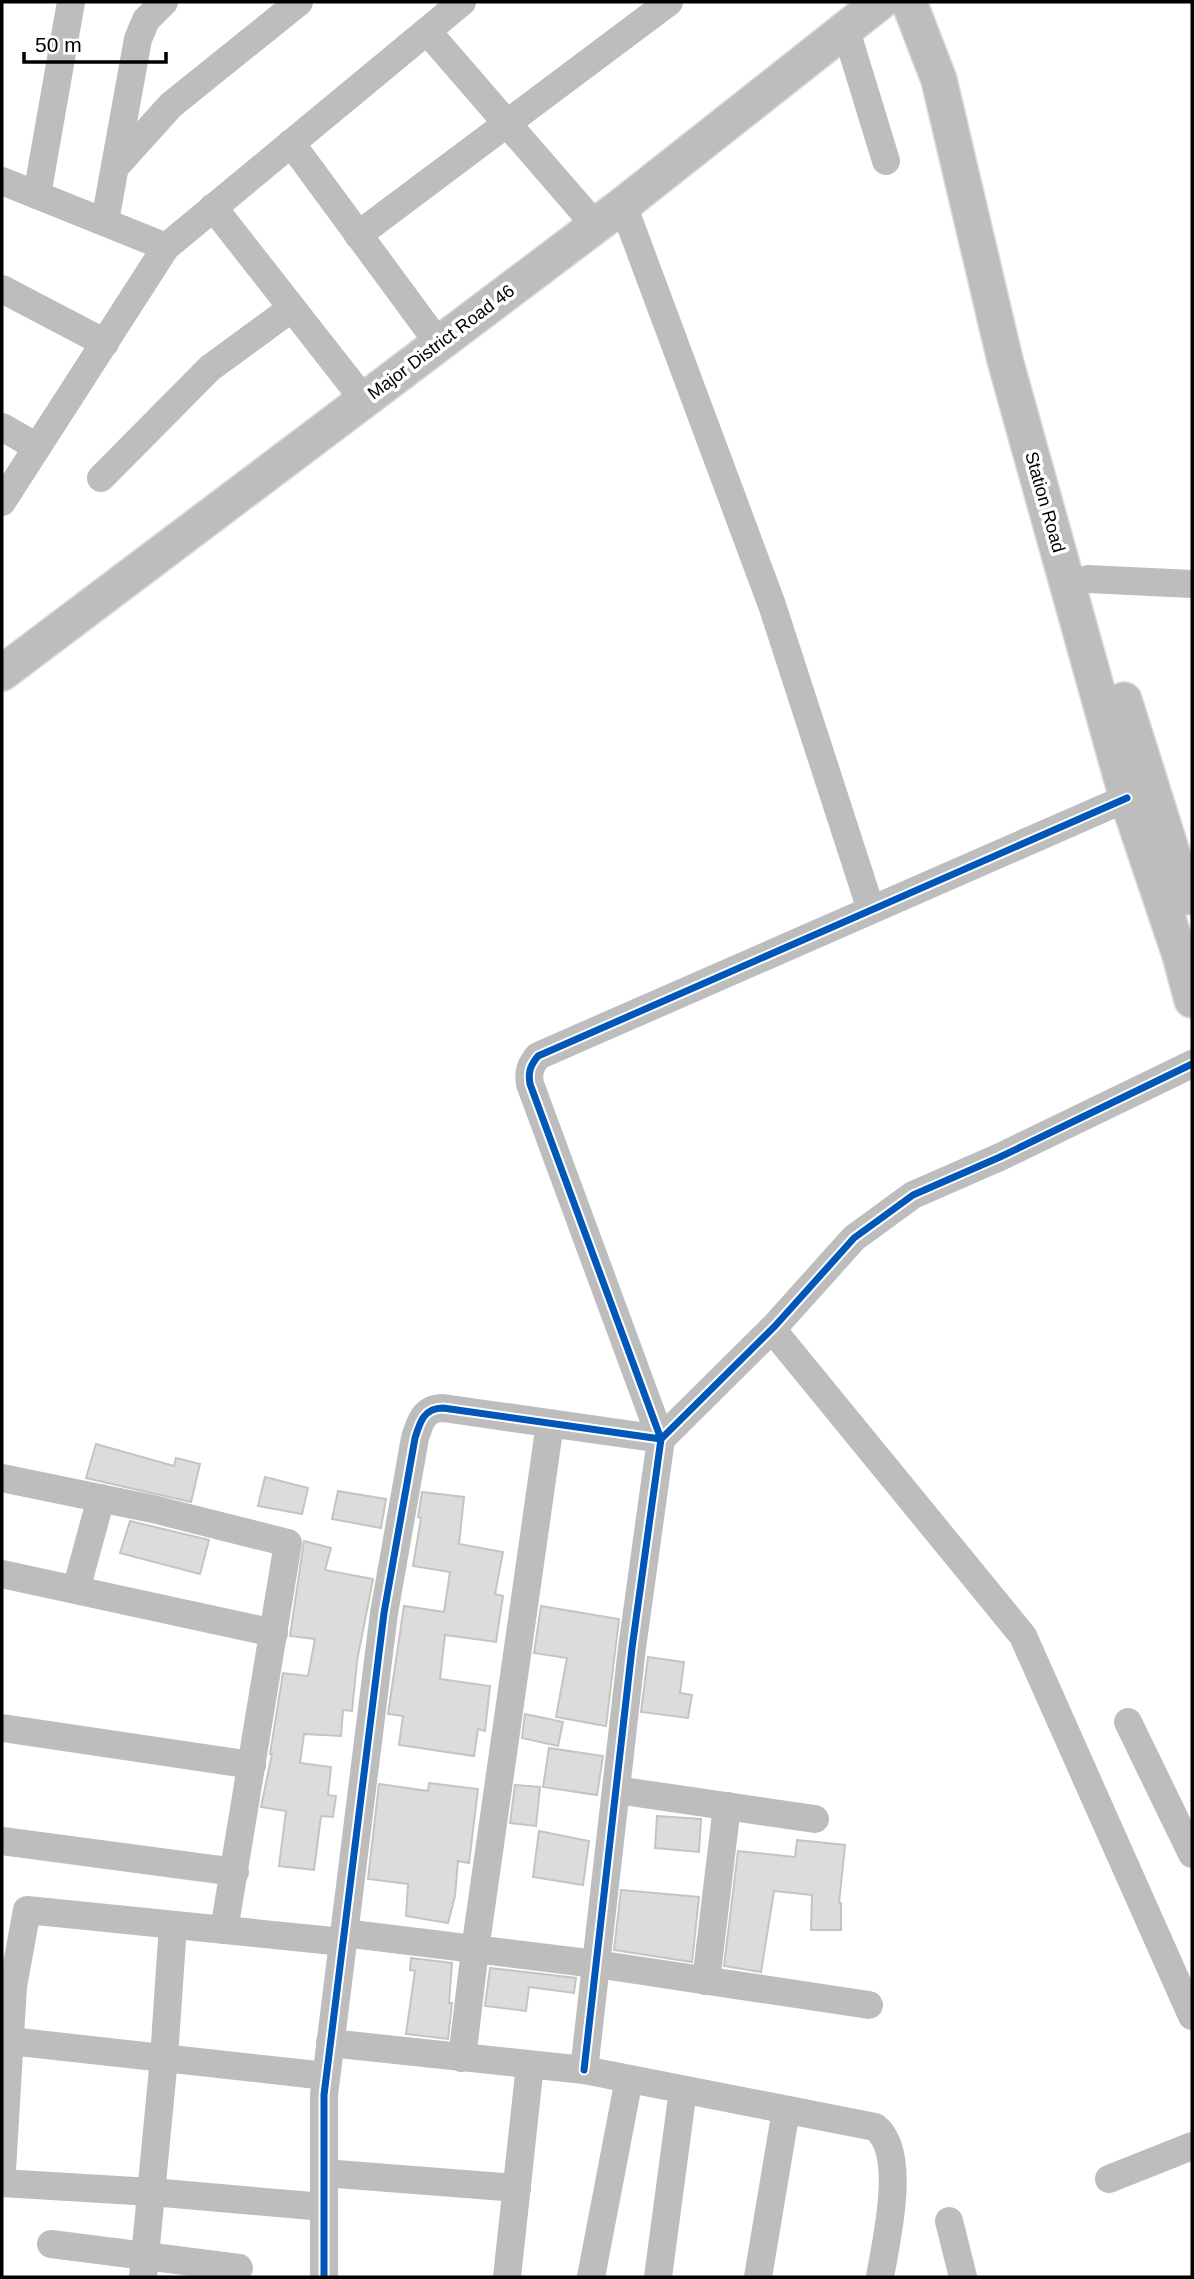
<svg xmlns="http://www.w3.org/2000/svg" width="1194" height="2279" font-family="Helvetica,sans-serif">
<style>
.building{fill:#dcdcdc;stroke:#c4c4c4;stroke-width:2}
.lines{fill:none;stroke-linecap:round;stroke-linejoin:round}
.major-casing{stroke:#dbdbdb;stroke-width:38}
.minor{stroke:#bdbdbd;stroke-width:28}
.major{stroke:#bdbdbd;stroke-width:35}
.cycleway-casing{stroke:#fff;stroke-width:11}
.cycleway{stroke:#0057b8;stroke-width:7}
.labels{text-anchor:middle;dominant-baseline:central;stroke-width:7;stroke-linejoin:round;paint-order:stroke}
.street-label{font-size:18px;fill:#000;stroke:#fff}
</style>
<rect width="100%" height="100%" fill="#fff"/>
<g class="building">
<path d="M96 1444 174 1466 176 1458 200 1464 191 1502 86 1478Z"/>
<path d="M265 1477 308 1488 302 1514 258 1506Z"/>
<path d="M338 1491 386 1499 381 1528 332 1519Z"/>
<path d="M422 1492 464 1497 459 1544 503 1552 495 1594 503 1596 496 1642 445 1635 440 1679 490 1686 485 1731 478 1729 474 1756 399 1745 403 1716 388 1714 404 1606 444 1612 450 1572 413 1566 421 1518 418 1517Z"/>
<path d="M130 1521 209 1540 200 1574 120 1553Z"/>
<path d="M304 1541 331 1548 325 1570 373 1579 357 1661 352 1711 343 1710 341 1736 304 1734 300 1763 331 1767 328 1795 336 1796 333 1817 321 1816 314 1870 279 1866 286 1811 261 1807 272 1754H270L283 1673 308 1676 315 1639 290 1636Z"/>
<path d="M541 1606 619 1619 606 1726 556 1717 567 1658 534 1653Z"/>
<path d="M648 1657 684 1662 680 1693 692 1695 688 1718 641 1712Z"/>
<path d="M525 1714 563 1722 558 1746 522 1738Z"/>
<path d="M549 1748 603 1756 597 1795 543 1787Z"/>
<path d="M429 1783 478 1789 469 1863 458 1861 455 1896 448 1923 406 1916 408 1884 368 1879 379 1784 428 1791Z"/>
<path d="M515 1785 540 1787 536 1826 510 1823Z"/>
<path d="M657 1816 701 1819 699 1852 655 1848Z"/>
<path d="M539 1831 589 1841 583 1885 533 1877Z"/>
<path d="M797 1840 845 1845 839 1903H841V1930H811L812 1895 774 1891 761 1972 724 1966 738 1851 795 1857Z"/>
<path d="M621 1890 699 1897 692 1962 614 1950Z"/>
<path d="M411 1958 452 1963 449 2003H452L448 2039 406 2034 415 1971 410 1970Z"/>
<path d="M490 1968 576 1978 574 1993 529 1987 526 2011 485 2006Z"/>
</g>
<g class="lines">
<g class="major-casing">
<g id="major">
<path d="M909 2 939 80 1005 360 1127 798 1180 955 1192 1000"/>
<path d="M2 673 623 205 880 2"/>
<path d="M1124 700 1186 897"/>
</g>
</g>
<g class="minor">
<path d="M845 27 886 161"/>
<path d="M427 31 596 226"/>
<path d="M291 143 439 344"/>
<path d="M115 167 171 105 299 2"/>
<path d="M2 181 166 247"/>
<path d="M37 195 71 2"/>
<path d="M623 205 772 605 871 910"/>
<path d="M213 207 364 400"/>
<path d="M105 221 138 39 146 20 164 2"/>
<path d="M358 235 669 2"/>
<path d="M2 289 105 343"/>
<path d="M2 427 37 447"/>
<path d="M101 478 210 368 292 308"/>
<path d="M2 502 166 247 462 2"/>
<path d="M1088 579 1192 584"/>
<path d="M772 1329 1023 1636 1192 2016"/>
<path d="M2 1478 153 1509 288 1543 224 1930"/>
<path d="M2 1574 274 1633"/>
<path d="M76 1590 101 1498"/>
<path d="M1128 1722 1192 1854"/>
<path d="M2 1728 252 1765"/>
<path d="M616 1790 815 1819"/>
<path d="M2 1841 235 1872"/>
<path d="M344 1933 596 1964 869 2005"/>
<path d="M706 1981 727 1806"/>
<path d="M2 1986H13L27 1910 343 1942"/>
<path d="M10 2041 326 2076"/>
<path d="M330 2043 584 2070 875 2127C908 2152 886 2241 880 2277"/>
<path d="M462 2058 475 1950 550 1423"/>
<path d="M584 2070 632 1648 661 1439 775 1326 854 1238 913 1195 1000 1157 1192 1064"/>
<path d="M2 2170 13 1986"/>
<path d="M324 2173 517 2188"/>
<path d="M1109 2179 1192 2146"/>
<path d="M2 2183 151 2192 324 2207"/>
<path d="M949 2221 963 2277"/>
<path d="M51 2244 239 2268"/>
<path d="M143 2277 164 2058 173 1925"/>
<path d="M324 2277V2095L384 1613 415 1438C420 1422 424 1408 443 1408L661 1439 530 1084C528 1072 530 1066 538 1056L1127 798"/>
<path d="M507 2277 530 2065"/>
<path d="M591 2277 629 2079"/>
<path d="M658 2277 683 2090"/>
<path d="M758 2277 786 2110"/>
</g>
<use href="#major" class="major"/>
<g class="cycleway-casing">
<g id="cycleway">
<path d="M584 2070 632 1648 661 1439 775 1326 854 1238 913 1195 1000 1157 1192 1064"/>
<path d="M324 2277V2095L384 1613 415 1438C420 1422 424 1408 443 1408L661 1439 530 1084C528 1072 530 1066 538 1056L1127 798"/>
</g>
</g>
<use href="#cycleway" class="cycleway"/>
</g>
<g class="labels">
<g class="street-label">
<text transform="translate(441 342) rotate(-37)">Major District Road 46</text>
<text transform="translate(1045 502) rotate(74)">Station Road</text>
</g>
</g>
<rect width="1194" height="2279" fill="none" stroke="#000000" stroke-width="7"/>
<path d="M24 52v10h142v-10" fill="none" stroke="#000000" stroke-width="3.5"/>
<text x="35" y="52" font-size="21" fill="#000000" stroke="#ffffff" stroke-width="5" paint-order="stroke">50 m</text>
</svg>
